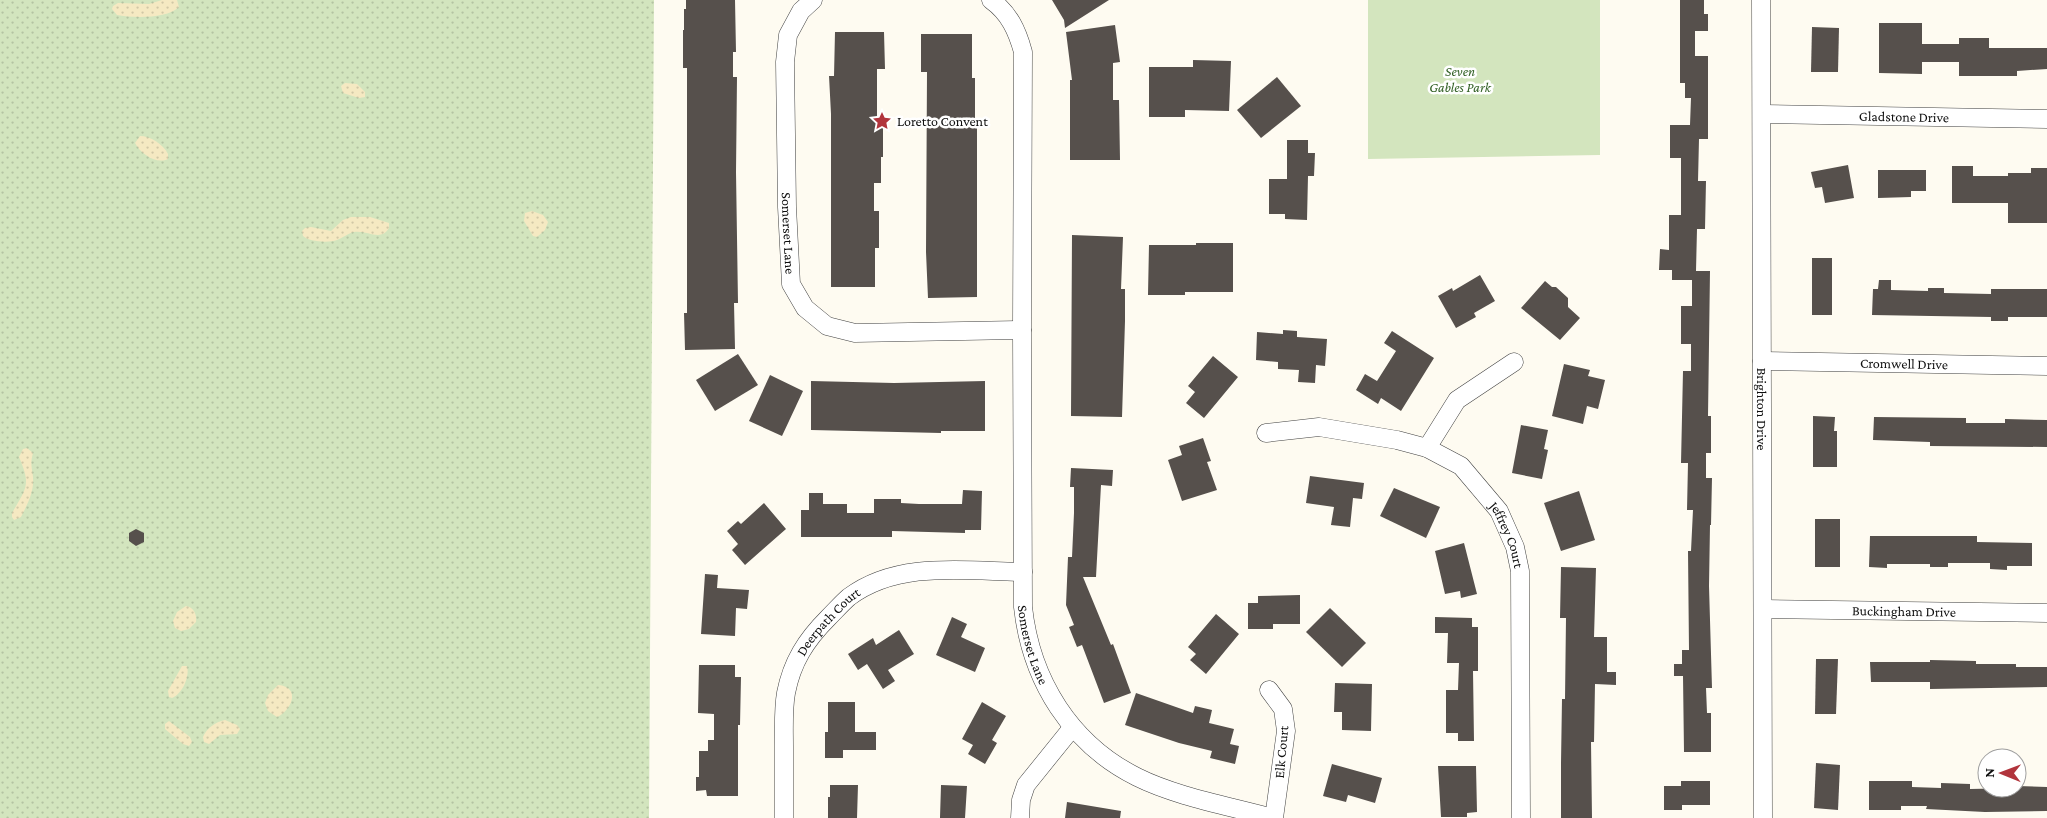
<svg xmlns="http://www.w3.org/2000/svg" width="2047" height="818" font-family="'Crimson Pro',serif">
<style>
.grass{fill:url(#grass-dots)}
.sand{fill:url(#sand-dots)}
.park{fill:#d3e5be}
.building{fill:#56504c}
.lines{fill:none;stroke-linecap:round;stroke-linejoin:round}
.minor-casing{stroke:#414141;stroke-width:19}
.minor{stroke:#fff;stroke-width:18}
.labels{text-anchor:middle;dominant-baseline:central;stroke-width:5;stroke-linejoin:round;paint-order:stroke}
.park-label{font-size:14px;font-style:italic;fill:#326025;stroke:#fff}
.street-label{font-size:14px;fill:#0e0e0e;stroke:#fff}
.poi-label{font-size:14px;fill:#0e0e0e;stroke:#fff;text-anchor:start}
</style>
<defs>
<pattern id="grass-dots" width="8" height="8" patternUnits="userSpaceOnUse" patternTransform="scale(1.25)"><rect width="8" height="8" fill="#d3e5be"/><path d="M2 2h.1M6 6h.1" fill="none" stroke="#b4c3a2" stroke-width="1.8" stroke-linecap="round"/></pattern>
<pattern id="sand-dots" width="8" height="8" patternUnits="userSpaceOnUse" patternTransform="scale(1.25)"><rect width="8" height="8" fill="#f5e9c2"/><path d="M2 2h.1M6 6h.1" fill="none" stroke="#d1c7a6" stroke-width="1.8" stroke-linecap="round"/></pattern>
</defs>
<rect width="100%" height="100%" fill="#fefbf1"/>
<path class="grass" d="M0 0H654L649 818H0Z"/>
<g class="sand">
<path d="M162 0H177L179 7C167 19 133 18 117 15L112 9 113 6 118 3 149 4Z"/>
<path d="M345 83 357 84 365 92V97L359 98 343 93 341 86Z"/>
<path d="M140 136C150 136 163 144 168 154V159C156 165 140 153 135 143Z"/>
<path d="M532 211 543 215 548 222 545 230 537 237 533 236 524 221 525 213Z"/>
<path d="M351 217H370L389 223V228C381 242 368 230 354 232 348 233 343 238 337 240 329 243 309 242 303 236L302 231 305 228 311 227 331 231 343 220Z"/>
<path d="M27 448 33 453C29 467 34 471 33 484 32 496 26 507 21 517L14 520 12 517V513C27 487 31 485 19 457L23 449Z"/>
<path d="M186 606C194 607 197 615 196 622L189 629 181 631 175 628 173 621 177 612Z"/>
<path d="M182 666H187C190 677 182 694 172 698L169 697 168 691Z"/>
<path d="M278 685C302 687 291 711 277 717L268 711 265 703 268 695Z"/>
<path d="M225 720 237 725 240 729 237 734 220 735 209 744 204 742 203 737C207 728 215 722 225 720Z"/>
<path d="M169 721 190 737 192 742 189 746 183 744 165 729V724Z"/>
</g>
<path class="park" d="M1368 0H1600V155L1368 159Z"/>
<g class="building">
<path d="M686 0H735L736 52H733V77H737L736 172 738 303H734L735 349 685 350 684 313H687V68H683V30H684V9H686Z"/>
<path d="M1052 0H1109L1065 28 1064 20Z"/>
<path d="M1680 0H1704V14H1708V31H1695V56H1708V139H1699L1698 181H1706L1705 229H1697L1696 271H1710L1708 416H1711V453H1706V478H1712L1711 525H1710L1709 586 1712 688H1706L1707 713H1711V752H1684L1683 676H1674V664H1682V650H1689L1688 551H1691L1693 510H1687L1688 463H1681L1683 371H1691V344H1681V306H1692V280H1672V270H1659L1660 249 1669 250V215H1681V158H1670V125H1690L1691 98H1685V83H1680Z"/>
<path d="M1879 23H1922V44H1959V38H1989V48H2047V69L2017 71V76H1959V62H1922V74L1879 73Z"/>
<path d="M1115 25 1120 62 1113 63V100H1119L1120 160H1070V80H1072L1066 32Z"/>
<path d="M1812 27 1839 28 1838 72H1811Z"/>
<path d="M835 32H884L885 69H877V119H883V157H881V183H874V211H879V248H875V287H831V114L829 76H834Z"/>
<path d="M921 34H972V78H975V122H977V297L928 298 926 252 927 72H921Z"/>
<path d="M1193 60 1231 61 1229 111 1185 110V117H1149V67H1193Z"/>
<path d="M1277 77 1301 106 1261 138 1237 110Z"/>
<path d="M1287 140H1308V153H1315L1314 176H1308L1307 220 1285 219V214H1269V179H1287Z"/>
<path d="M1848 165 1854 198 1825 203 1822 187 1815 188 1811 172Z"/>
<path d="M1952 166H1973V176H2008V173H2031V168H2047V223H2008V203H1952Z"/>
<path d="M1878 170H1926V191H1911V197L1878 198Z"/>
<path d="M1072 235 1123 237 1121 289H1125V321L1122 417 1071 416Z"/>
<path d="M1196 243H1233V292H1185V295H1148L1149 245H1196Z"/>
<rect x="1812" y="258" width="20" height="57"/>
<path d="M1480 275 1495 301 1474 313 1476 317 1456 328 1438 296 1452 288 1453 291Z"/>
<path d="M1879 280H1891V290L1928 291V288H1944V293L1991 294V289H2047V317H2008V321H1991V317L1872 315 1873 289H1878Z"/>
<path d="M1545 281 1552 287H1556L1568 298V307L1580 318 1560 340 1521 308Z"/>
<path d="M1283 330 1297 331V337L1327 339 1325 366 1316 365 1315 383 1298 382 1299 370 1278 369V362L1256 360 1257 332 1283 334Z"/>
<path d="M1392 331 1434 358 1401 411 1381 398 1378 404 1356 390 1365 374 1377 381 1396 351 1384 343Z"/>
<path d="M738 354 758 385 715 411 696 380Z"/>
<path d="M1213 356 1238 377 1204 418 1186 403 1195 392 1188 386Z"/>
<path d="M1564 364 1590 370 1588 376 1605 380 1598 409 1587 406 1583 424 1552 416Z"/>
<path d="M770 375 803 391 782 436 749 421Z"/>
<path d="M811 381 894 383 985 381V431H941V433L811 430Z"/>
<path d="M1813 416 1835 417 1834 431H1837V467H1813Z"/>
<path d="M1874 417 1966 418V423H2005V419L2047 420V447L1930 446V442L1873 440Z"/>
<path d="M1521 425 1548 430 1544 449 1548 450 1542 479 1512 473Z"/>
<path d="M1203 438 1211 461 1207 462 1217 490 1182 501 1168 460 1182 455 1179 446Z"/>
<path d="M1071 468 1113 470 1112 486 1101 485 1096 577H1083L1111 645 1113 644 1131 693 1104 703 1082 645 1077 647 1069 627 1074 625 1066 605 1068 557H1072L1074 513V487H1070Z"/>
<path d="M1310 476 1364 483 1362 499 1353 498 1350 527 1331 525 1334 507 1306 503Z"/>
<path d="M1394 488 1440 507 1426 538 1380 516Z"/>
<path d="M963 490 982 491 981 530H965V533L892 531V537H801V510H809V493H823V504H847V513H874V499H901V503L919 504H962Z"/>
<path d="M1579 491 1595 540 1561 551 1544 503Z"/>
<path d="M764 503 786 529 745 565 732 550 738 544 727 531 738 521 741 524Z"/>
<rect x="1815" y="519" width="25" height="48"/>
<path d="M136 529 144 533V542L136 546 129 541V533Z"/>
<path d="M1870 536H1977V542L2032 543V566H2007V570L1990 569V563H1948V567H1930V564H1887V568L1869 567Z"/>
<path d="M1464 543 1477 594 1461 598 1460 591 1445 594 1435 551Z"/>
<path d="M1561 567 1596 568 1594 637H1607V672H1616V685L1595 684 1594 742H1591L1592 818H1561V763L1562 699H1565L1566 618H1560Z"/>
<path d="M705 574 718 575 717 588 749 590 747 609 736 608 735 636 701 634Z"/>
<path d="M1300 595V624H1273V629H1248V603H1258V596Z"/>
<path d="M1330 608 1366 643 1342 667 1306 632Z"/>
<path d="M1216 614 1239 634 1206 674 1190 660 1196 654 1188 647Z"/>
<path d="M952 617 967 624 961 637 985 648 975 672 936 655Z"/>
<path d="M1435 617 1472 618V627H1478V671H1473L1474 741H1458V733H1446V690H1458L1459 663H1447L1448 633H1435Z"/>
<path d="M899 630 914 654 888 670 895 681 883 689 867 664 858 670 848 654 873 638 876 645Z"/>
<path d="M1816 659H1838L1836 714H1815Z"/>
<path d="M1930 660 1976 661V664H2016V667H2047V687L1930 689V682H1871L1870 662H1930Z"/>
<path d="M699 665H735V677H741L740 725H738V796H707L706 790 696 791V777H699V751H708V740H714V714L698 713Z"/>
<path d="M1335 683 1372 684 1371 731 1342 730V712H1334Z"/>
<path d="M1136 693 1193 713 1195 706 1212 710 1209 723 1234 729 1230 744 1239 746 1235 764 1210 758 1212 751 1179 743 1125 725Z"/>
<path d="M828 702H855V732H876V750H843V758H825V732H828Z"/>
<path d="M982 702 1006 716 992 740 997 743 985 764 968 754 973 745 962 739Z"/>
<path d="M1816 763 1840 765 1838 810 1814 808Z"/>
<path d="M1332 764 1382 778 1375 803 1348 795 1346 802 1323 796Z"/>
<path d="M1438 766H1476L1477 812 1467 813V817H1441Z"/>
<path d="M1681 781H1710V805H1682V810H1664V786H1681Z"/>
<path d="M1869 781H1912V787L1941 788V783L1970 784V789L2017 788V786L2047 787V811L1985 812 1926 809 1927 806H1901V810H1869Z"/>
<path d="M830 785H858L857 818H828V797H830Z"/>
<path d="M941 785 967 786 965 818H940Z"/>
<path d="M1067 802 1121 811 1120 818H1065Z"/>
</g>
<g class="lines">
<g class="minor-casing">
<g id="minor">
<path id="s1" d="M813 0 801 11 788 35 785 62 787 207 791 284 805 308 827 326 855 333 1022 330 1023 607C1031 681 1071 744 1137 777 1177 797 1230 806 1273 818"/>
<path d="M991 0C1009 13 1017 30 1023 52L1022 330"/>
<path id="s2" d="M1761 0 1763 818"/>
<path id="s3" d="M1762 114 2047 119"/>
<path id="s4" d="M1762 361 2047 366"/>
<path id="s5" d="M1266 433 1319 427 1397 440 1427 448 1461 466 1499 511 1515 547 1520 571 1521 818"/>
<path d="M1427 448 1457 400 1514 362"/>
<path id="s6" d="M1763 609 2047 613"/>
<path d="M1269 690 1283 709 1286 731 1274 818"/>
<path id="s7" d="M784 818C784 794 784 770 784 746 784 728 783 710 786 693 792 662 806 640 828 618 835 611 842 603 849 597 898 560 966 571 1023 572"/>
<path d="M1020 818 1021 800 1026 785 1072 728"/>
</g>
</g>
<use href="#minor" class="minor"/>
</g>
<defs>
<g id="sight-bare" transform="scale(1.5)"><path d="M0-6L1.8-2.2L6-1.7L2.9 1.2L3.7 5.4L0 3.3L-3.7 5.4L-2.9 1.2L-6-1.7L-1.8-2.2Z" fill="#b1343c" stroke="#fff" stroke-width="2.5" paint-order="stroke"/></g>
</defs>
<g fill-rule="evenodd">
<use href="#sight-bare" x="882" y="121"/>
</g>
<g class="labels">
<g class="park-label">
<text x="1460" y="71">Seven<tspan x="1460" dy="16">Gables Park</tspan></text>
</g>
<g class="street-label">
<text stroke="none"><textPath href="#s3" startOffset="142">Gladstone Drive</textPath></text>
<text stroke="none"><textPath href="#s1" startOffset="242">Somerset Lane</textPath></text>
<text stroke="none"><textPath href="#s4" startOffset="142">Cromwell Drive</textPath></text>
<text stroke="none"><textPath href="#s2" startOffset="409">Brighton Drive</textPath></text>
<text stroke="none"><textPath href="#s5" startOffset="286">Jeffrey Court</textPath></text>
<text stroke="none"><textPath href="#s6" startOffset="141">Buckingham Drive</textPath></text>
<text stroke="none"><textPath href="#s7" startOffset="210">Deerpath Court</textPath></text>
<text stroke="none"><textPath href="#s1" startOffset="861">Somerset Lane</textPath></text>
<text transform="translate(1281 752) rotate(-85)">Elk Court</text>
</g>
<g class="poi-label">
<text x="897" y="121">Loretto Convent</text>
</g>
</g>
<g transform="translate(2002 773) rotate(271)"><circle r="24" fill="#ffffff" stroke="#9f9f9f"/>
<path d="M0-4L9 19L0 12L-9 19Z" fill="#b1343c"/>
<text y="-8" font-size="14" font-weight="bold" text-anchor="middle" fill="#0e0e0e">N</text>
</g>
</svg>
